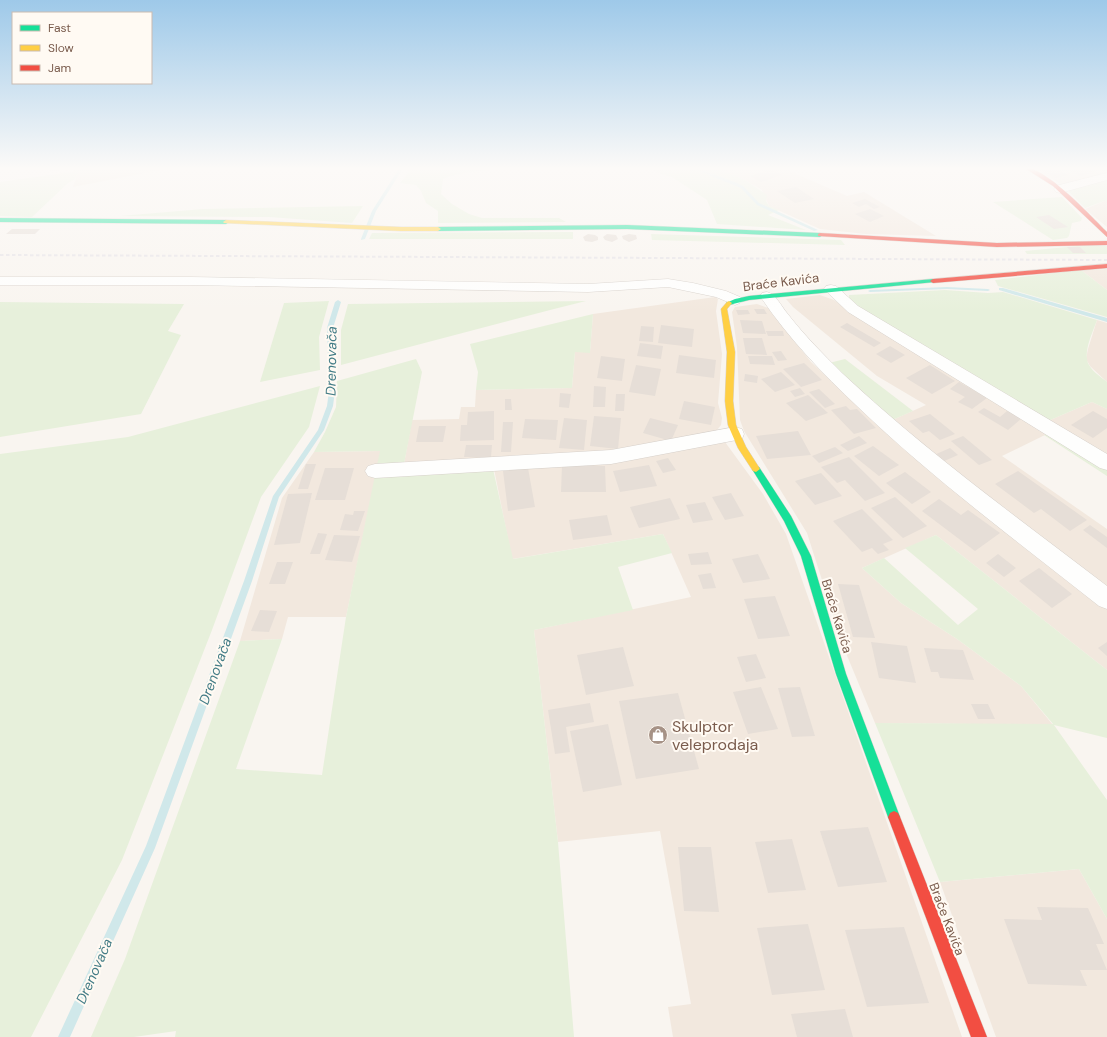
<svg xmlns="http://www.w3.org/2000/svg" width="1107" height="1037" font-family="'DM Sans',sans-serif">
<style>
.residential{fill:#f2e8de}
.green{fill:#e7f0db}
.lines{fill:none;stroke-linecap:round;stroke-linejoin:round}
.stream{fill:#d0e8ea;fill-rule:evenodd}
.building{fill:#e6ded7}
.street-casing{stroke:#d7d1cb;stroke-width:1}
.fast-casing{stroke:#d9d2cb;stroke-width:1}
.slow-casing{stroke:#d9d2cb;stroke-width:1}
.jam-casing{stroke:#d9d2cb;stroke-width:1}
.street{fill:#fefefd;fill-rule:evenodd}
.fast{fill:#16e098;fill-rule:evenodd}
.slow{fill:#ffcf43;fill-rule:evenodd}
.jam{fill:#f24e42;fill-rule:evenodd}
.rail{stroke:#e6e3e7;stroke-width:2;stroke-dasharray:3.5 2.5;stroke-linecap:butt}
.labels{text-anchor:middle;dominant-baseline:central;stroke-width:4;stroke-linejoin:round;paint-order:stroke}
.street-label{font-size:13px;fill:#7a5c4d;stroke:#fffaf3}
.water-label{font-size:14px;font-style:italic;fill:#437c86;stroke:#fffaf3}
.near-poi-label{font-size:16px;fill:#7a5c4d;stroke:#fffaf3;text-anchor:start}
</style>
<rect width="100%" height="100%" fill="#f9f5f0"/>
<g class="residential">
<path d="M97 167H176L73 187 78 172Z"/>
<path d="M714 167H780L847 196 864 192 936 236 865 234 820 229 769 206 762 190 745 180Z"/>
<path d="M1031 167H1107V174L1061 184Z"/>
<path d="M1107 200V227L1085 209Z"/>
<path d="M1107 269V290L1081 270Z"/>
<path d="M820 295 834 300 844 307 1049 433 1002 456 1107 529V591L890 421 926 405 877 376 793 307 786 299Z"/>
<path d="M715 297 718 299 716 311 722 354 718 403 722 418 721 425 717 430 695 437 599 452 404 464 412 420 459 419 461 407H475L476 390 572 388 575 352H590L593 314Z"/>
<path d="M757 304 768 308 811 362 887 434 1107 606V670L936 535 862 568 901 603 957 639 1021 686 1053 725 875 723 843 646 807 533 744 431 740 420 737 347 732 312 735 307Z"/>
<path d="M1097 320 1107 323V382L1090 366 1086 359 1088 349Z"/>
<path d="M1092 402 1107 409V457L1048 421Z"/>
<path d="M725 442 763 494 786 534 962 1037H673L668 1007 691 1004 660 831 558 842 534 630 691 597 663 534 512 559 494 469 621 461Z"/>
<path d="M381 451 346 617H288L282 639 240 641 282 498 314 452Z"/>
<path d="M1079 869 1107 919V1037H996L940 882Z"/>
</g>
<g class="green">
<path d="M86 167 90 169 78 172 75 179 68 183 32 217 0 216V182L71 172Z"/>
<path d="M413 167H426L434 170 473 167H508C488 171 461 171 443 179L441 194 452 204 469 214 482 218H559L566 222 438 223V211L426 203 421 191 416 185 400 183Z"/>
<path d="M647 167H714L745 180 767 195 766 201 769 206 779 210 768 215 806 230 717 224 707 200 672 177 661 174Z"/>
<path d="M1107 179V200L1085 208 1069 192V190Z"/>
<path d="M1062 197 1082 218 1081 221 1072 223 1069 236 1067 238 1053 240 993 202Z"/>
<path d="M363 206 352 223 269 217 120 216 203 209Z"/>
<path d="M573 232V239H369L372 233Z"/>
<path d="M651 234 841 240 845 245 652 240Z"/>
<path d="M1088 245 1107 246V254H1027L1025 251Z"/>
<path d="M1081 270 1107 290V317L998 286 995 280Z"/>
<path d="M945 290 988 293 1003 292 1097 320C1093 332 1082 353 1089 365 1093 372 1101 377 1107 382V409L1092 402 1048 421 849 301V295Z"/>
<path d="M329 301 319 337 320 370 260 382 284 303Z"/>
<path d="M586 301 554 309 341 365V330L348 304Z"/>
<path d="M0 302 184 304 168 331 181 335 141 414 0 437Z"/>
<path d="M593 314 590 353 575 352 572 388 476 390 478 372 470 344Z"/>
<path d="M416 359 422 372 404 464 377 465 380 451 314 452 325 432 336 407 337 381Z"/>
<path d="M845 359 913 411 890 421 829 363Z"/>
<path d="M320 386 309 427 261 497 212 630 122 860 31 1037H0V454L128 437Z"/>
<path d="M1049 433 1107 469V476L1044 435Z"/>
<path d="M493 469 513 559 663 534 672 553 618 567 633 610 534 630 558 842 574 1037H175L176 1031 134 1037H91L125 959 240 641 282 639 236 769 322 775 346 617 375 475Z"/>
<path d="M936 535 1107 670V738L1054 725 1107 800V919L1079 869 940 882 875 723 1053 724 1021 686 957 639 901 603 862 568 884 558 958 625 978 609 905 548Z"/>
</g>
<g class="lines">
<g class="stream">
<path d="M400 167H404L376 211 365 239 361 240V239L372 211Z"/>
<path d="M689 167H694L737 183 743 186 759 203 818 230 814 231 757 205 741 188Z"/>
<path d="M947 287 988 289 990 290 988 291 947 289 870 292 868 291 870 290Z"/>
<path d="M999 288H1003L1107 318V322L999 290Z"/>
<path d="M338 300 341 302 333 328 335 391 333 406 324 430 279 497 252 581 155 848 70 1037H58L146 846 244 581 273 496 318 430 327 406 329 391 327 328 335 302Z"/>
</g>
</g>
<g class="building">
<path d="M52 167H64L62 170 50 171Z"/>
<path d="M137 167H154V168L139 171Z"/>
<path d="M1053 167 1069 175 1055 178 1040 169Z"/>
<path d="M1062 167H1085L1096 172 1080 176Z"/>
<path d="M771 169 782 175 761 182 750 176Z"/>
<path d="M796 187 814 199 795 203 777 191Z"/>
<path d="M865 199 880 207 874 209 866 204 859 207 852 203Z"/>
<path d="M870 209 884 216 870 222 855 214Z"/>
<path d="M1049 215 1068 227 1054 229 1036 217Z"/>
<path d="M12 229H40L35 234H6Z"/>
<path d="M588 234 595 235 598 237V240L592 242 585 241 583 237Z"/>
<path d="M607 234 616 235 618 239 612 242 605 240 603 237Z"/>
<path d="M629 234 636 235 637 239 629 242 623 239 622 236Z"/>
<path d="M1067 247H1080L1086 253H1073Z"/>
<path d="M754 309H764L767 314H757Z"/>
<path d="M736 310H748L750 314 738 315Z"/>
<path d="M740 320 762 321 766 334 743 333Z"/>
<path d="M847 323 881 343 874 347 840 327Z"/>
<path d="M661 325 694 329 692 347 658 343Z"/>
<path d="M641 326 654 327 653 342 639 341Z"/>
<path d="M766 331H783L784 336H768Z"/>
<path d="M743 338H762L767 355 746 354Z"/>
<path d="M640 343 663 346 661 359 637 356Z"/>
<path d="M890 346 905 355 891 363 876 354Z"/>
<path d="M781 351 787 360 778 361 772 352Z"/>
<path d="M679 355 716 360 714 378 676 373Z"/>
<path d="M601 356 625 359 622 381 597 378Z"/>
<path d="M748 356H772L775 365 750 364Z"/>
<path d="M804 363 822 380 801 387 783 369Z"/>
<path d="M636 365 661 369 655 396 629 392Z"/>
<path d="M930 365 955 381 932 394 906 378Z"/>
<path d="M781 372 795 385 775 392 761 379Z"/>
<path d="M745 374 758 376 757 383 744 381Z"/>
<path d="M959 382 987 398 972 409 958 402 965 397 950 389Z"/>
<path d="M594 386 606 387 605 407H593Z"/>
<path d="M800 388 805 394 795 397 790 391Z"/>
<path d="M819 389 835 404 825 408 809 392Z"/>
<path d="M560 393 571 394 569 408 559 407Z"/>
<path d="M616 394H625L624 411H615Z"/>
<path d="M808 395 828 413 806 421 786 403Z"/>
<path d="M505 399H511L512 410H505Z"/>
<path d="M684 401 715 407 711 425 679 419Z"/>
<path d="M846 406 850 410 857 409 876 428 854 434 831 410Z"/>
<path d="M984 408 1000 417 1007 411 1022 418 1008 430 978 412Z"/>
<path d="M494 411V440L460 441 461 425H467L468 412Z"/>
<path d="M1093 411 1107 419V428L1093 438 1071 425Z"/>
<path d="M930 414 955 434 940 440 929 431 923 433 909 421Z"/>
<path d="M594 416 621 418 618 449 590 446Z"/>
<path d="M564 418 587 420 584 450 559 448Z"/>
<path d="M650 418 678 425 671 441 643 433Z"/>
<path d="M525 419 558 420 556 440 522 438Z"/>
<path d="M503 422H513L511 452H501Z"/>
<path d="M419 426H446L443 442H416Z"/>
<path d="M798 431 811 455 767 459 756 436Z"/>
<path d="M859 436 867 443 848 451 840 445Z"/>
<path d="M963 436 992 460 979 465 951 441Z"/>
<path d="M466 445H492L491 457H464Z"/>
<path d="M873 446 899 465 879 476 854 456Z"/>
<path d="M835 447 843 453 819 463 812 456Z"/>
<path d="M950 448 958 455 942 462 934 455Z"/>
<path d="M849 457 885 493 865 501 845 480 837 483 821 467Z"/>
<path d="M668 458 676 470 663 473 656 461Z"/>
<path d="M306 464H316L308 489H298Z"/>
<path d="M562 465 605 466 606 492H561Z"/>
<path d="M649 465 657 486 620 492 613 471Z"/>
<path d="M325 468H354L345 500H315Z"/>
<path d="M528 468 535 507 508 511 503 471Z"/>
<path d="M1018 471 1087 520 1070 531 1041 509 1034 513 995 484Z"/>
<path d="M905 472 931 492 912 504 886 483Z"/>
<path d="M821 473 842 496 815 505 795 481Z"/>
<path d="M312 493 300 543 274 545 288 494Z"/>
<path d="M731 493 744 516 725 520 712 497Z"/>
<path d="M895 497 927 526 903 538 871 508Z"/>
<path d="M670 498 680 519 639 528 630 507Z"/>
<path d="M939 499 961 515 968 510 1000 533 975 551 922 511Z"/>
<path d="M705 502 713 520 693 523 686 505Z"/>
<path d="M862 509 893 540 883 544 889 550 878 554 872 548 862 552 833 521Z"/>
<path d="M354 511H365L358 531 340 530 345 514 353 515Z"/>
<path d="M607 515 612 535 573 540 569 520Z"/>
<path d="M1090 525 1107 537V548L1083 530Z"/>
<path d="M318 533 327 534 320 554H310Z"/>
<path d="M334 535 360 536 352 562 325 560Z"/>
<path d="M708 552 712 564 691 565 688 554Z"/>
<path d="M758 554 770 579 743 583 732 559Z"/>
<path d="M998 554 1016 568 1004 577 986 563Z"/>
<path d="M277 562H293L285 584H269Z"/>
<path d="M1039 568 1072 594 1052 608 1019 581Z"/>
<path d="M711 573 716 588 703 589 698 575Z"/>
<path d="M838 584 859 585 875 638 853 637Z"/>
<path d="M775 596 790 636 758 639 744 599Z"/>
<path d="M260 610 277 611 269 632 251 631Z"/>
<path d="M871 642 907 646 916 683 879 678Z"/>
<path d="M1107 642V656L1098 648Z"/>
<path d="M623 647 634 686 586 695 577 655Z"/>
<path d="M924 648 963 650 974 680 940 678 938 672H931Z"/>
<path d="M756 654 766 678 746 682 737 657Z"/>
<path d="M761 687 778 729 748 734 733 692Z"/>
<path d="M800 687 815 736 792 737 778 688Z"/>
<path d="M678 693 699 769 636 779 619 701Z"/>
<path d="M590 703 594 722 566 727 570 752 555 754 548 710Z"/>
<path d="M971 704H988L995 719H978Z"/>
<path d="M608 724 622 785 583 792 570 731Z"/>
<path d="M868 827 887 882 838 887 820 831Z"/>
<path d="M792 839 806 890 768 893 755 842Z"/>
<path d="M678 847H711L719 912 684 911Z"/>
<path d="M1037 907 1088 908 1104 944H1096L1107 970H1080L1087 986 1028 984 1004 919 1042 920Z"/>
<path d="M808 924 825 990 772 995 757 928Z"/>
<path d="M904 927 929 1003 867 1007 845 930Z"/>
<path d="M845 1009 853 1037H797L791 1014Z"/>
</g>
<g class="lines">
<g class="street-casing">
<g id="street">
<path d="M1107 173V180L1060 193 1056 192 1054 189 1056 186Z"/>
<path d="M0 277H191L588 284 668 279 693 283 726 291 740 297 743 300 740 303 735 305 716 297 668 287 588 292 191 285H0Z"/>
<path d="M831 285 836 286 858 306 1107 454V470L1100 468 848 312 824 289 826 286Z"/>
<path d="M767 292C776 294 781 306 787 313 804 335 823 354 842 373 925 451 1017 517 1107 586V609L1099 606C1017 541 933 479 858 407 822 373 788 338 760 296L762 293Z"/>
<path d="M735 427 742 429 744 434 742 439 611 464 375 478 368 476 365 471 368 466 375 464 611 450Z"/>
</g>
</g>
<g class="fast-casing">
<g id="fast">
<path d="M0 218 226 220 229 222 226 224 0 222Z"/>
<path d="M627 225 820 233 823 235 820 237 627 229 438 231 435 229 438 227Z"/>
<path d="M933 279 936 281 935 282 749 300 729 305 726 303 735 299 749 296Z"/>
<path d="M756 466 759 467 791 516 811 556 846 674 900 817 898 821 894 823 890 821 888 817 836 674 801 556 784 521 752 469Z"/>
</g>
</g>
<g class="slow-casing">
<g id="slow">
<path d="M226 220 401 227H438L441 229 438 231H401L224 223 223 222Z"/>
<path d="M729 301 732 303 727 309 735 352 733 401 736 425 746 447 760 469 756 472 753 471 738 448 728 425 725 401 727 352 721 309 727 302Z"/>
</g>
</g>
<g class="jam-casing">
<g id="jam">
<path d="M1023 167C1046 167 1090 215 1107 232V237L1053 186Z"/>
<path d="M820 233 997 243 1107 241V245L997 247 818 236V234Z"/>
<path d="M1107 264V268L933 283 930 281 933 279Z"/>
<path d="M894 811 898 813 900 817 987 1037H971L888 817 890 813Z"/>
</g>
</g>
<use href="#street" class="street"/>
<use href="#fast" class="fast"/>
<use href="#slow" class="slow"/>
<use href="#jam" class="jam"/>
<path class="rail" d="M0 255 1107 260"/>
</g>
<linearGradient id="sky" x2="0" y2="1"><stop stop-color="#9ec9e9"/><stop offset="0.54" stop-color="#fcfaf8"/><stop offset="1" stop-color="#fcfaf8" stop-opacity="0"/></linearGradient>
<rect width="1107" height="312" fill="url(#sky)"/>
<defs>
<g id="shop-disc" transform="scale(1)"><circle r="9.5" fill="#a69286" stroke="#fffaf3"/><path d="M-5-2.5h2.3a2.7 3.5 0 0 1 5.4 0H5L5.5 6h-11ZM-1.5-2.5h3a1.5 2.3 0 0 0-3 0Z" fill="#fff"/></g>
</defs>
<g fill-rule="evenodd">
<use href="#shop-disc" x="658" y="735"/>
</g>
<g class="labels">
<g class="street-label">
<text transform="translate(781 282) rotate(-7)">Braće Kavića</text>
<text transform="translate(837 616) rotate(73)">Braće Kavića</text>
<text transform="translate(947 919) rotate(69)">Braće Kavića</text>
</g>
<g class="water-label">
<text transform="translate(331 361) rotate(-89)">Drenovača</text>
<text transform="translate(215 671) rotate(-70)">Drenovača</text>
<text transform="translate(94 971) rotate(-66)">Drenovača</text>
</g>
<g class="near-poi-label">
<text x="672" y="726">Skulptor<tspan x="672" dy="18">veleprodaja</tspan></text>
</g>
</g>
<rect x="12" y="12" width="140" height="72" fill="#fffaf3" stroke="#cabbb1"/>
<rect x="20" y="25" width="20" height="6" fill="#16e098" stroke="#cabbb1"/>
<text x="48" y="32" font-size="12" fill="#7a5c4d">Fast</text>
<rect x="20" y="45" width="20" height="6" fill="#ffcf43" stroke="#cabbb1"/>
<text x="48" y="52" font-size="12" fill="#7a5c4d">Slow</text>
<rect x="20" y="65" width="20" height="6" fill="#f24e42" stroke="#cabbb1"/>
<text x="48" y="72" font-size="12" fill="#7a5c4d">Jam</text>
</svg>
